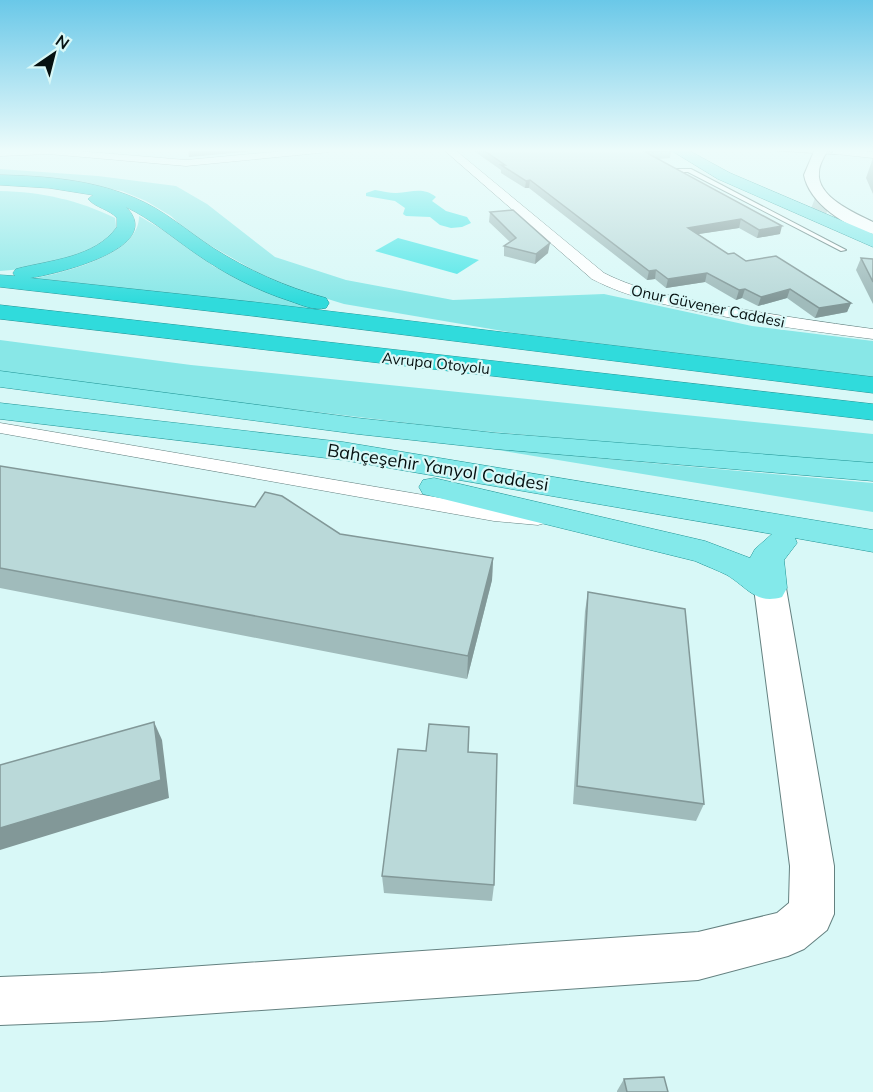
<svg xmlns="http://www.w3.org/2000/svg" width="873" height="1092" font-family="Mulish,sans-serif">
<style>
.green{fill:#88e7e7}
.water{fill:#4ee6e7}
.lines{fill:none;stroke-linecap:round;stroke-linejoin:round}
.primary-tunnel{stroke:#b8d5d4;stroke-width:16;stroke-dasharray:16 8;stroke-linecap:butt}
.service-casing{stroke:#648180;stroke-width:2}
.minor-casing{stroke:#648180;stroke-width:1}
.tertiary-casing{stroke:#648180;stroke-width:1}
.secondary-casing{stroke:#648180;stroke-width:2}
.primary-casing{stroke:#219495;stroke-width:1}
.motorway-casing{stroke:#219495;stroke-width:1}
.service{fill:#fff;fill-rule:evenodd}
.minor{fill:#fff;fill-rule:evenodd}
.tertiary{fill:#fff;fill-rule:evenodd}
.secondary{fill:#fff;fill-rule:evenodd}
.primary{fill:#83e9ea;fill-rule:evenodd}
.motorway{fill:#30dbdc;fill-rule:evenodd}
.wall{fill:#a0bbbb}
.shaded-wall{fill:#829898}
.building{fill:#bad9d9;stroke:#829898;stroke-width:1.5}
.labels{text-anchor:middle;dominant-baseline:central;stroke-width:4.5;stroke-linejoin:round;paint-order:stroke}
.far-street-label{font-size:15px;fill:#061111;stroke:#d8f8f7}
.street-label{font-size:18px;fill:#061111;stroke:#d8f8f7}
</style>
<rect width="100%" height="100%" fill="#d8f8f7"/>
<g class="green">
<path d="M0 169 98 176 176 186 207 204 275 257 346 280 453 300 604 294 752 326 873 341V377L514 333 344 304 292 288 255 271 190 234 171 216 146 201 122 191 56 179 0 176Z"/>
<path d="M0 191C42 192 78 200 115 218L117 233 79 256 34 268 0 271Z"/>
<path d="M139 216 180 240 213 266 251 285 326 312 31 279C62 273 140 255 139 216Z"/>
<path d="M0 340 191 365 873 434V466L450 428 0 374Z"/>
<path d="M486 448 873 483V512Z"/>
</g>
<g class="water">
<path d="M375 190C383 191 389 193 396 193 411 193 422 186 436 197L432 201 446 211 467 217 471 223 462 227 451 228 440 225 430 217 406 216 403 214 405 208 395 201 366 196V193Z"/>
<path d="M398 238 479 260 457 274 375 251Z"/>
</g>
<g class="lines">
<path class="primary-tunnel" d="M812 206 873 229"/>
<g class="service-casing">
<g id="service">
<path d="M752 149H773L837 153 835 154Z"/>
<path d="M671 169H691L846 250 841 251 688 172H669Z"/>
</g>
</g>
<g class="minor-casing">
<g id="minor">
<path d="M53 149 186 160 305 149H334L329 152 186 166 49 154 0 156V150Z"/>
<path d="M833 149 873 152V158L836 154 833 153Z"/>
<path d="M0 423 494 507 545 513 548 518 545 523 538 525 494 521 0 433Z"/>
</g>
</g>
<g class="tertiary-casing">
<path id="tertiary" d="M443 149H454L604 273C641 292 682 298 723 306 773 315 823 322 873 329V339C817 332 761 324 706 313 667 305 628 298 592 279Z"/>
</g>
<g class="secondary-casing">
<g id="secondary">
<path d="M815 149H828C825 156 819 164 819 172 816 197 855 213 873 222V234C847 228 809 203 804 175Z"/>
<path d="M770 577 781 580 786 588 834 866V914L827 930 804 949 788 956 698 980 101 1021 0 1025V977L101 973 698 932 777 913 789 903 790 866 754 588 759 580Z"/>
</g>
</g>
<g class="primary-casing">
<g id="primary">
<path d="M669 149H686L730 173 873 234V247L718 179Z"/>
<path d="M0 371 357 418 495 433 873 463V481L495 449 357 434 0 387Z"/>
<path d="M0 403 343 442 873 530V552L795 538 797 543 784 560 787 588 782 597C756 605 747 587 727 575 717 570 706 566 695 561L423 494 419 487 423 480 434 478 705 541 750 558 755 549 772 534 343 460 0 419Z"/>
</g>
</g>
<g class="motorway-casing">
<g id="motorway">
<path d="M0 175C46 176 93 180 135 198 164 210 187 231 213 248 248 270 285 287 326 298L329 303 326 308C314 311 302 305 290 301 256 290 225 274 195 253 172 237 151 219 126 207 167 248 56 274 30 278L253 302 873 377V393L253 316 0 287V275L15 276 13 273 16 269C50 260 95 258 117 227V218C109 209 96 208 88 199L93 195 49 188 0 185Z"/>
<path d="M0 305 873 404V420L0 319Z"/>
</g>
</g>
<use href="#service" class="service"/>
<use href="#minor" class="minor"/>
<use href="#tertiary" class="tertiary"/>
<use href="#secondary" class="secondary"/>
<use href="#primary" class="primary"/>
<use href="#motorway" class="motorway"/>
</g>
<g class="wall">
<path d="M471 149H666L671 151 670 158 658 159 780 234 757 238 739 228 698 234 728 254 851 303 847 312 815 318 787 298 758 306 742 298 736 300 705 282 666 288 655 279 647 280 529 188H525L501 173V170Z"/>
<path d="M873 158V194L866 178Z"/>
<path d="M490 212 548 253 535 264 504 256V246L510 242 489 222Z"/>
<path d="M861 258 873 259V304L856 270Z"/>
<path d="M0 466 340 534 493 558 492 580 467 679 0 588Z"/>
<path d="M588 592 704 804 696 821 573 804 585 611Z"/>
<path d="M426 751 468 752 494 885 492 901 384 893 382 876Z"/>
<path d="M624 1079 668 1092H617V1091Z"/>
</g>
<g class="shaded-wall">
<path d="M188 149H279L189 157Z"/>
<path d="M530 180 529 188H525L526 181Z"/>
<path d="M741 219 739 228 686 236 688 228Z"/>
<path d="M782 226 780 234 757 238 759 230Z"/>
<path d="M550 243 548 253 535 264 536 254Z"/>
<path d="M656 270 655 279 647 280 649 271Z"/>
<path d="M707 273 705 282 666 288 668 279Z"/>
<path d="M745 289 742 298 736 300 739 290Z"/>
<path d="M790 289 787 298 758 306 761 297Z"/>
<path d="M851 303 847 312 815 318 819 308Z"/>
<path d="M493 558 492 580 467 679 468 656Z"/>
<path d="M154 722 162 740 169 798 0 850V828Z"/>
</g>
<g class="building">
<path d="M482 149H666L671 151 645 152 782 226 759 230 741 219 688 228 728 254 734 253 746 261 776 256 851 303 819 308 790 289 761 297 745 289 739 290 707 273 668 279 656 270 649 271 530 180 526 181 501 165H505Z"/>
<path d="M513 210 550 243 536 254 504 246 516 238 490 212Z"/>
<path d="M861 258 873 259V282Z"/>
<path d="M0 466 255 507 265 492 282 496 340 534 493 558 468 656 0 568Z"/>
<path d="M588 592 685 609 704 804 577 786Z"/>
<path d="M154 722 161 780 0 828V765Z"/>
<path d="M429 724 469 727 468 752 497 754 494 885 382 876 398 749 426 751Z"/>
<path d="M664 1077 668 1092H627L624 1079Z"/>
</g>
<linearGradient id="sky" x2="0" y2="1"><stop stop-color="#6ac8e8"/><stop offset="0.5" stop-color="#edfcfb"/><stop offset="1" stop-color="#edfcfb" stop-opacity="0"/></linearGradient>
<rect width="873" height="301" fill="url(#sky)"/>
<g class="labels">
<g class="far-street-label">
<text transform="translate(708 306) rotate(12)">Onur Güvener Caddesi</text>
<text transform="translate(436 363) rotate(6)">Avrupa Otoyolu</text>
</g>
<g class="street-label">
<text transform="translate(438 467) rotate(9)">Bahçeşehir Yanyol Caddesi</text>
</g>
</g>
<g transform="translate(54 54) rotate(35)" stroke="#d8f8f7" stroke-width="4.5" paint-order="stroke">
<path d="M0-4.5L10 22L0 15L-10 22Z" fill="#061111"/>
<text y="-9" font-size="16" font-weight="bold" text-anchor="middle" fill="#061111">N</text>
</g>
</svg>
